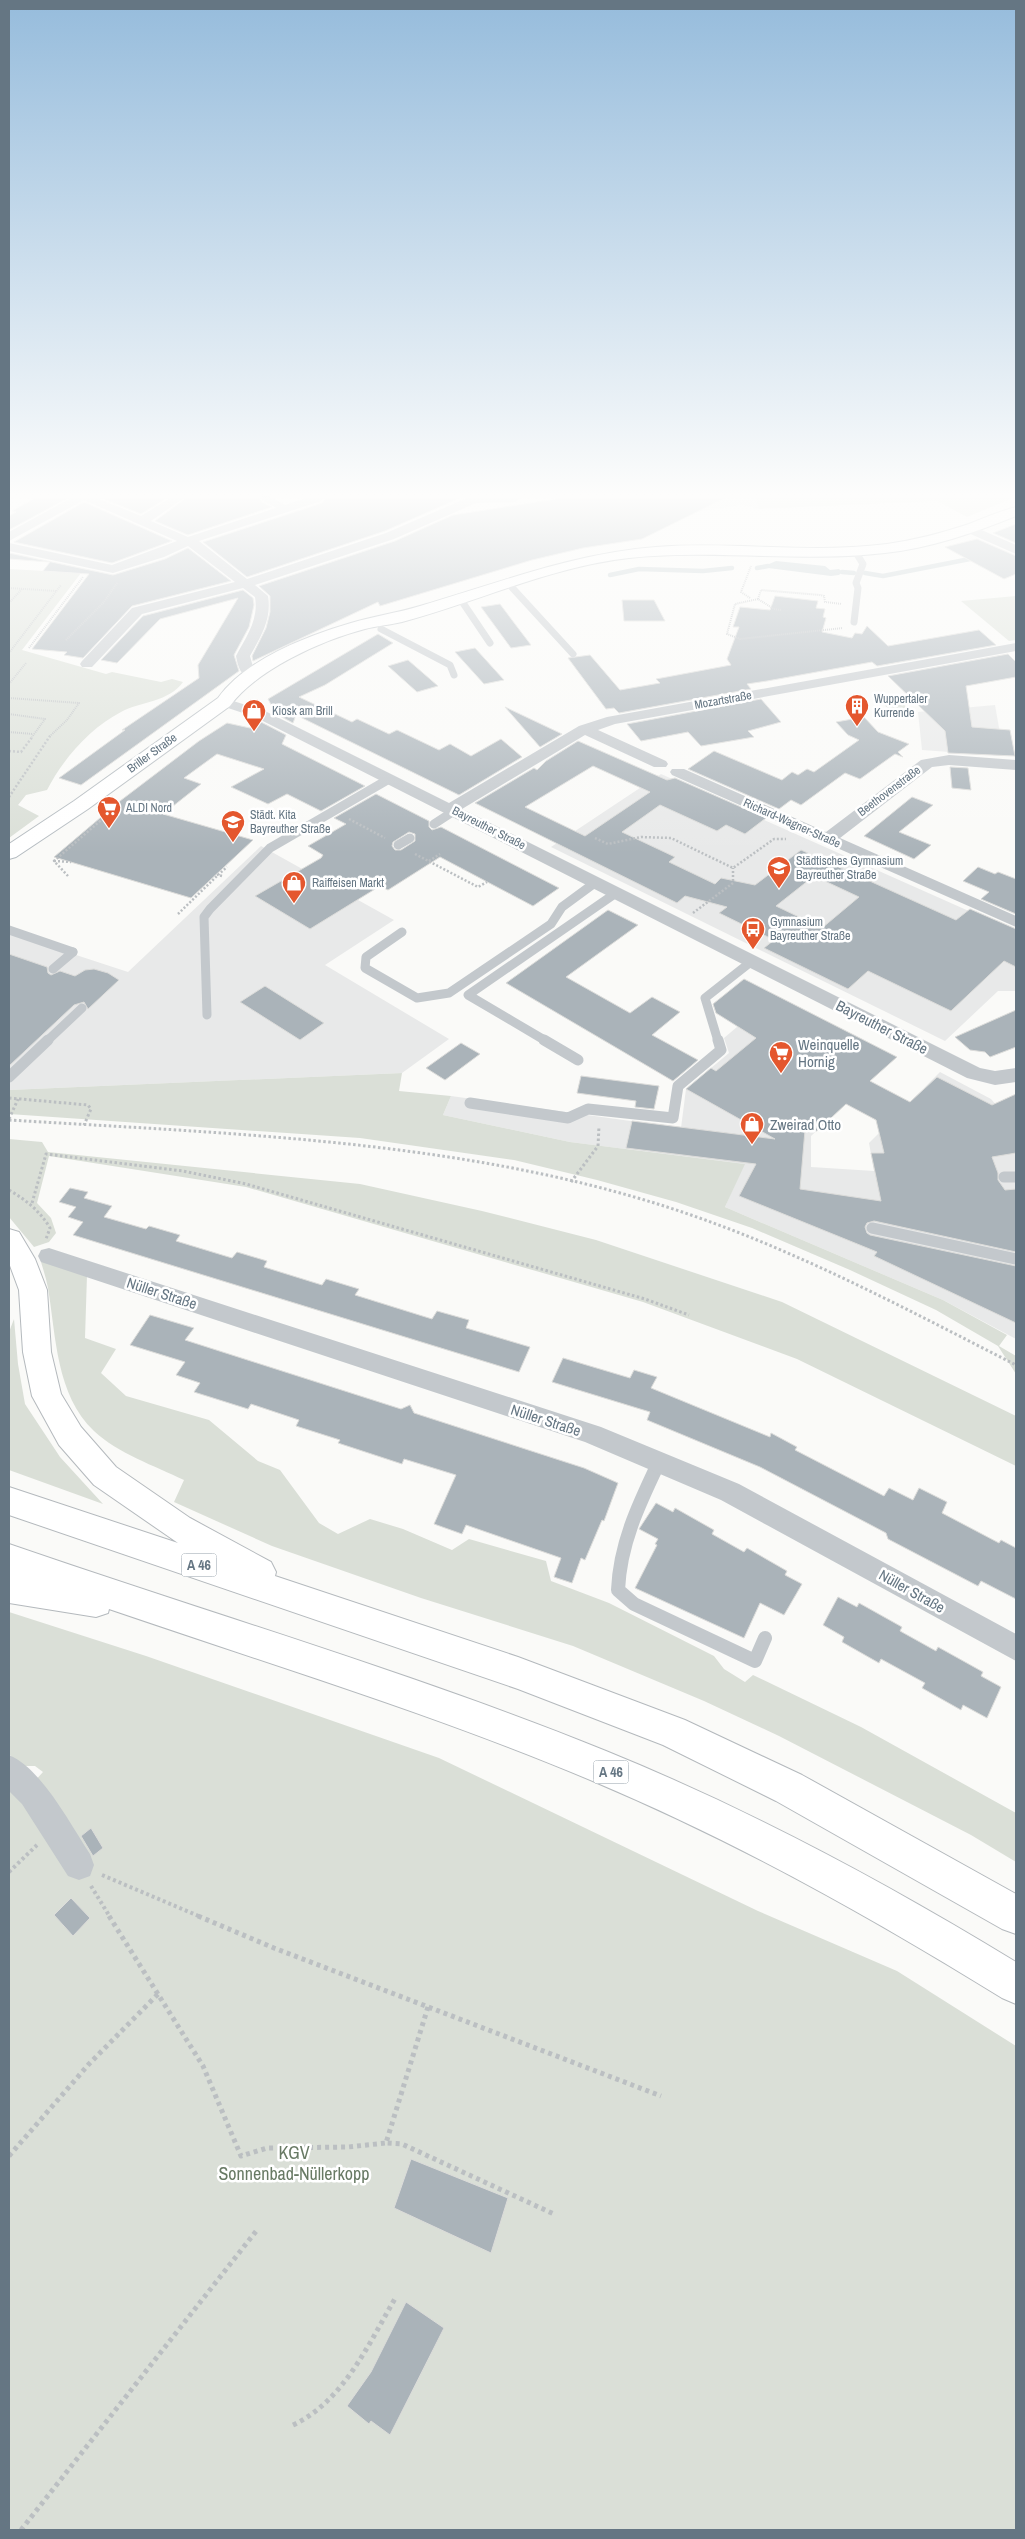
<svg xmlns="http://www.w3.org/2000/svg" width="1025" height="2539" font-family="'Archivo Narrow',sans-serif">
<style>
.built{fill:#e8e9e9}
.green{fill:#dadfd7}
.water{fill:#bbc7cb}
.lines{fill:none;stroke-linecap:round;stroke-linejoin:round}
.stream{stroke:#bbc7cb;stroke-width:4.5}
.building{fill:#aab3b9;stroke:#dcdcda;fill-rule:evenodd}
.secondary-casing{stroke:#b3babf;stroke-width:2}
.highway-casing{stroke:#b4b9bd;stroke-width:2}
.path-far4{stroke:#bbbfc2;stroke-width:2;stroke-dasharray:1 1;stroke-linecap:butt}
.path-far3{stroke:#bbbfc2;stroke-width:2.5;stroke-dasharray:2 2;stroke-linecap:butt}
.path-far2{stroke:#bbbfc2;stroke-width:3;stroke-dasharray:2.5 2.5;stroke-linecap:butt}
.path-far1{stroke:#bbbfc2;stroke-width:4;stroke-dasharray:3 3;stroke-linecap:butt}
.path{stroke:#bbbfc2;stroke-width:5;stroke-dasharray:4 4;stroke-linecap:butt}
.lane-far3{stroke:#c3c8cc;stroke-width:7}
.lane-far2{stroke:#c3c8cc;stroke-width:9}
.lane-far1{stroke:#c3c8cc;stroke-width:11}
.lane{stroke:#c3c8cc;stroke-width:14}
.street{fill:#c3c8cc;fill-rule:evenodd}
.secondary{fill:#fff;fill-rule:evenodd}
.highway{fill:#fff;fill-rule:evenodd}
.labels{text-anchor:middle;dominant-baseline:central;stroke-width:5;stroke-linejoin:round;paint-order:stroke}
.far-poi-label{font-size:12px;fill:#657683;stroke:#fff;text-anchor:start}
.far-street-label{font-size:12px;fill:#657683;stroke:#fff}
.shield{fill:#fff;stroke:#939fa8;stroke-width:1}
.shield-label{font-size:14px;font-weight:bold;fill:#657683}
.street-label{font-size:15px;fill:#657683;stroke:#fff}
.poi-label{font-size:15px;fill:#657683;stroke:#fff;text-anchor:start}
.near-park-label{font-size:18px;fill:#687a64;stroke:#fff}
</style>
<rect width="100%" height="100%" fill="#fafaf8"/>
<g class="built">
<path d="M660 498H755L759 509 742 505 682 514Z"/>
<path d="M995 705 1004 756 922 750 918 712Z"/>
<path d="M661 774 1016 932V991H998L945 1041 551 847Z"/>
<path d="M261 846 394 920 325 965 449 1039 402 1073 9 1090V933L128 972Z"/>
<path d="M744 1021 866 1085 811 1136V1167L874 1171 869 1143 940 1072 991 1099 1016 1128V1339L943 1300 725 1207 744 1164 570 1142 443 1115 451 1096 681 1128 686 1089 729 1053 724 1038Z"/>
</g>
<g class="green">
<path d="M755 498H1013L967 517 937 501 759 509Z"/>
<path d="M9 569 81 573 22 650 106 674 112 672 161 682 172 679 183 682C169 702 142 701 121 712 90 728 63 759 47 790L26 795 18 805 39 816 9 838Z"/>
<path d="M1016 596V640L1009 641 961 601Z"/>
<path d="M894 695 911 711 894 714 877 698Z"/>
<path d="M402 1073 399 1091 451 1096 443 1115 570 1142 745 1164 725 1207 943 1300 1007 1335 999 1346 1016 1356V1374L998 1346 936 1310 850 1270 752 1228 676 1202 597 1180 514 1160 360 1138 9 1114V1090Z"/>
<path d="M9 1139 42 1142 48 1152 360 1184 482 1211 596 1240 782 1302 1016 1416V1466L797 1359 643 1302 246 1187 49 1156 37 1203 51 1218 56 1233 49 1242 34 1247 9 1217Z"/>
<path d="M39 1255 87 1275 85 1338 116 1349 101 1373 126 1396 209 1420 258 1461 280 1470 319 1523 338 1534 370 1519 403 1529 452 1550 469 1539 546 1561 551 1581 609 1603 714 1656 724 1669 745 1682 753 1675 861 1727 1016 1813V1862L971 1835 779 1736 704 1701 573 1646 421 1598 272 1546 174 1502 184 1480C155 1466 117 1453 94 1431 56 1395 56 1336 48 1288 46 1277 42 1266 39 1255Z"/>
<path d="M14 1319 18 1364 25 1404 60 1457 103 1504 9 1470V1332Z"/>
<path d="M9 1612 146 1656 439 1758 758 1911 897 1971 1016 2046V2530H9V1782L22 1795 43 1772 35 1766H21L9 1754Z"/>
</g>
<path class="water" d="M776 561 825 566 830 570 839 569 842 572 839 575 831 576 768 568 769 564Z"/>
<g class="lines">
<g class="stream">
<path d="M757 568 768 566"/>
<path d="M842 572 854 573"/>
<path d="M865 573 883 576 975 558"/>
<path d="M610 575 639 569 703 571 732 568"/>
</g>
</g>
<g class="building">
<path d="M35 498H68L9 530V516L16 512 12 511Z"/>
<path d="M101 498H167L141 514Z"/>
<path d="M186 498H260L262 502 272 507 188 535 155 521Z"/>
<path d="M325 498H460L385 531 247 577 203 542 322 503Z"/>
<path d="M562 498H725L642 539 583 548 532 560 380 606 378 602 253 661 252 656 266 628 270 612V596L259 586 395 541 453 515Z"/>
<path d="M84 502 172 541 112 563 14 542Z"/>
<path d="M1016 524V543L993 533Z"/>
<path d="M977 539 1016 556V574L1004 579 945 547Z"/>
<path d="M188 548 231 581 132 606 83 658 64 655 67 652 32 649 89 574 43 571 50 562 9 559V553L113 575 165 559Z"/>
<path d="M243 590 253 598 254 605 249 627 234 655 239 671 81 785 59 778 125 730H122L199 678 198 665 238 598 160 619 117 663 101 660 143 616Z"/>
<path d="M775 596 818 601 816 608 825 609 823 617 826 618 822 632 852 638 855 633 862 634 867 626 888 646 979 630 996 645 877 666 872 662 767 681 747 684 751 689 619 713 614 708 606 709 568 658 590 655 620 690 660 683 656 679 731 665 727 659 739 627H733L740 607 770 610Z"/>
<path d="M622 600H654L665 621H624Z"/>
<path d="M500 604 515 624 531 645 511 648 481 607Z"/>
<path d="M378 634 393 643 325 685 299 697 352 722 357 719 389 734 397 730 439 750 450 744 471 756 501 739 522 757 459 795 296 715 293 723 276 714 285 710 280 707 274 710 268 699Z"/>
<path d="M475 648 504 680 484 684 455 652Z"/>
<path d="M1008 654 1016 662V677L966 686 972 727 1010 730 1015 756 948 753 945 731 888 676Z"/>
<path d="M408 660 438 686 417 692 388 666Z"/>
<path d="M761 699 781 722 748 731 754 737 701 746 688 732 641 741 627 724Z"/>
<path d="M505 707 562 734 540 747Z"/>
<path d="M864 717 878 732 909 744 898 752 903 757 895 754 860 779 845 773 801 805 791 800 779 809 688 769 714 751 782 780 792 772 798 775 807 769 814 772 859 740 848 735 836 722Z"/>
<path d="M261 722 286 735 282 744 365 786 321 811 287 794 268 804 231 787 264 769 217 754 184 778 201 784 163 814 253 840 191 898 54 857 120 801 199 741 227 723 250 728Z"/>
<path d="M578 741 667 780 675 778 766 818 745 834 726 825 717 831 660 805 622 832 675 857 669 862 715 884 721 878 755 885 801 850 956 920 970 909 1016 929V967L1004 961 951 1011 868 971 848 989 764 948 774 940 719 913 727 907 685 896 677 903 475 803 534 768 537 770 546 761ZM593 766 650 792 585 836 525 807ZM814 876 859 897 822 928 776 906Z"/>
<path d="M950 767 968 768 971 790 952 788Z"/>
<path d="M376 794 429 821V827L432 830 441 827 559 888 533 906 440 857 388 890 380 886 310 929 255 896 321 858 323 855 308 846 346 824 334 818ZM409 832 415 834V841L401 850H395L392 846 393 842Z"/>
<path d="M912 797 933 805 899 832 931 845 914 859 864 836Z"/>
<path d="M978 867 995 874 998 872 1016 879V914L981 899 989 892 963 881Z"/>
<path d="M608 910 638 925 566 977 630 1013 652 997 680 1012 652 1035 698 1060 673 1081 506 983Z"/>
<path d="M9 954 47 967 48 973 51 975 60 971 75 976 85 970 94 969 108 973 119 980 88 1009 84 1002 74 1005 9 1066Z"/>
<path d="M744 979 897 1057 870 1081 910 1102 937 1077 992 1105 1016 1094V1153L992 1157 998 1173V1180L1005 1190 1016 1189V1252L874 1221 867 1223 865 1227 867 1233 870 1235 1016 1266V1323L874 1256 877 1252 739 1196 756 1164 626 1148 632 1121 775 1139 686 1089 711 1068 716 1071 756 1038 716 1013 713 1004ZM846 1104 876 1120 884 1153H871L881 1201 800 1189 805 1130 817 1131Z"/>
<path d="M265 986 324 1023 300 1040 240 1002Z"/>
<path d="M1016 1010V1047L990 1057 985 1052 970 1050 955 1037Z"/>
<path d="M461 1043 480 1054 445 1080 426 1068Z"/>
<path d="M581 1076 659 1086 654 1109 635 1107 636 1101 577 1093Z"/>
<path d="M70 1188 88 1192 84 1198 112 1206 104 1217 146 1229 149 1226 180 1235 176 1241 232 1258 237 1252 267 1261 264 1267 322 1285 326 1279 359 1289 355 1295 432 1319 437 1311 469 1320 466 1328 530 1347 519 1372 73 1235 83 1222 68 1217 76 1207 59 1202Z"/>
<path d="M150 1315 194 1328 185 1340 401 1409 410 1405 414 1413 584 1468 618 1483 604 1521 602 1520 585 1560 581 1558 572 1583 554 1577 561 1558 466 1525 462 1534 434 1524 456 1475 404 1459 402 1464 338 1443 340 1440 296 1426 299 1420 251 1404 248 1409 194 1392 200 1383 176 1375 185 1362 130 1345Z"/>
<path d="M563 1358 630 1378 634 1370 657 1377 651 1388 770 1437 771 1433 797 1447 795 1450 884 1496 889 1488 913 1500 919 1488 947 1502 942 1513 999 1543 1001 1540 1016 1548V1599L981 1581 978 1586 888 1539 886 1533 869 1524 760 1467 647 1420 650 1412 552 1382Z"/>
<path d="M656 1503 673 1512 675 1508 714 1530 712 1534 744 1552 747 1548 787 1571 785 1575 802 1584 784 1615 760 1603 744 1638 635 1588 657 1545 655 1544 658 1539 639 1529Z"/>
<path d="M838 1597 857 1607 859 1603 902 1627 900 1631 936 1651 938 1647 983 1672 981 1676 1001 1687 987 1718 963 1705 961 1710 922 1688 925 1683 881 1659 879 1663 842 1642 844 1637 823 1625Z"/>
<path d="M91 1828 103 1848 93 1856 81 1836Z"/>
<path d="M71 1898 90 1918 73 1936 54 1915Z"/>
<path d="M411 2159 508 2198 491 2253 394 2208Z"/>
<path d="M406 2302 444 2328 390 2435 371 2421 369 2424 347 2406 371 2372Z"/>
</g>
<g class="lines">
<g class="secondary-casing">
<path id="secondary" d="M1016 507V516C974 533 931 548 885 553 800 563 714 549 629 558 550 567 477 602 402 622 389 625 377 626 365 629 322 640 256 670 230 706L88 809 16 857 9 859V844L74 801 218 698C245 660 306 636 351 623 374 616 397 613 420 606 499 583 574 553 656 547 733 541 810 554 887 544 915 540 942 533 969 524 984 518 1000 511 1016 507Z"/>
</g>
<g class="highway-casing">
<g id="highway">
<path d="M9 1229 19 1232 35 1259 47 1290 51 1352 61 1394 81 1427 116 1467 190 1518 271 1562 276 1572 275 1576 518 1657 685 1720 802 1775 1016 1894V1934L1002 1929 776 1801 663 1745 518 1689 9 1515V1487L178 1543 94 1485 59 1445 37 1405 32 1396 23 1352 19 1290 9 1263Z"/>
<path d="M9 1544C208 1613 411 1672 606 1751 749 1809 885 1882 1016 1962V2004L1002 1998C871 1917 737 1842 595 1782 437 1715 272 1665 109 1609L108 1613 96 1617 9 1603Z"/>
</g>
</g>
<g class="path-far4">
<path d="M617 498 621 503"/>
<path d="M9 588 56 591"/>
<path d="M750 598 741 592 751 566"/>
<path d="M758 599 761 590 820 595 824 596 825 602 842 604"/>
<path d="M9 603 22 589"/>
<path d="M781 610 774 609 758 599 735 604 727 634 740 639 843 628"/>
<path d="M66 640 104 602 117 583"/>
<path d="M29 648 83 577"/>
<path d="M9 653 61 585"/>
<path d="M9 684 26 663"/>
<path d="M9 698 79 703 67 720 49 737"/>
<path d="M9 714 45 719 32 737"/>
<path d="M9 732 33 734"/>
</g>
<g class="path-far3">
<path d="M9 751 21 752 33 736"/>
<path d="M9 797 50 736"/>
<path d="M349 819 385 838"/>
<path d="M595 838 608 844 641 837 671 838 733 868 774 839H786"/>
<path d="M415 854 478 887 487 882"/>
<path d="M54 861 71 862"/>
<path d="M429 861 440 854"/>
<path d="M68 876 54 861 115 808"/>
<path d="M222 876 218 875 227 867"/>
<path d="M693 913 733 883V868"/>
<path d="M178 914 218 875"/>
</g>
<g class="path-far2">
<path d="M9 1098 88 1105 91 1109 84 1125"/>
<path d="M9 1119 18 1099"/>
<path d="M9 1120C235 1134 475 1140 691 1215 804 1254 910 1311 1016 1365"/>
<path d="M571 1182 598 1146 599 1126"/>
<path d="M9 1190C26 1200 40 1211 50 1228L46 1239"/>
<path d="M32 1203 46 1154 183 1171 246 1184 645 1299 689 1315"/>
</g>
<g class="path-far1">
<path d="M9 1872 37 1845"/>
<path d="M102 1875 201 1917"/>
<path d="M91 1886 110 1917"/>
</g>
<g class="path">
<path d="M109 1916 203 2066 241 2156 267 2148 348 2147 386 2143"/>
<path d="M198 1916 274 1948 661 2096"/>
<path d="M428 2007 386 2143 402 2144 556 2215"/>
<path d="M9 2156 89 2064 158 1994"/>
<path d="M293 2425C344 2401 369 2343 396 2297"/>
<path d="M21 2530 257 2230"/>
</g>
<g class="lane-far3">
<path d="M265 498 284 508"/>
<path d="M507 582 573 654"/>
<path d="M459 597 490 643"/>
<path d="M854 622 858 588 856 583 863 564 855 551"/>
<path d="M381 629 450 665 454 675"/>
</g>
<g class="lane-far2">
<path d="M434 824 454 811"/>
<path d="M398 845 410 838"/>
<path d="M9 930 73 952"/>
<path d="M402 932 366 957 365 968 417 998 449 993 551 924 562 907 596 882"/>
<path d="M53 969 73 952"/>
<path d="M207 1015 204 917 210 909 270 848 389 779"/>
<path d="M47 1041 82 1008"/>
<path d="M546 1041 468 995 616 893"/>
<path d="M718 1041 705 998 752 961"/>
</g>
<g class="lane-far1">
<path d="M544 1040 578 1060"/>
<path d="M9 1077 48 1040"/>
<path d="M470 1103 568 1118 588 1109 673 1118 678 1086 721 1050 718 1040"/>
<path d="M1004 1177H1016"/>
<path d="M872 1228 1016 1259"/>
</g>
<path class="lane" d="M659 1462C639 1504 620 1543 618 1590L634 1604 755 1661 765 1638"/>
<g class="street">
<path d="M71 498H97L141 516 170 498H184L151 521 188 537 306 498H323L321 501 199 541 247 579 386 533 467 498H521L515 502 476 503 394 539 255 585 268 596C272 619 261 636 250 656L253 667 258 674 251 678C240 676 238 666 236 656 246 637 259 620 255 597L243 588 142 614 92 667H82L80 664 82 661 132 608 235 582 188 546 164 557 113 573 9 551V543L112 565 177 541 84 500 9 541V532Z"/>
<path d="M970 525 1016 545V554L966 532 964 529 966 526Z"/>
<path d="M1016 643V651L615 724 598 730 666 761 668 764 666 767H654L585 735 462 809 980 1068 995 1071 1016 1068V1082L995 1085 967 1078 255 717 219 705 217 702 224 698 265 711 449 803 579 726 607 717Z"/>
<path d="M949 755 1016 760V770L949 765 932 767 840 838 1016 916V927L672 775 670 772 672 769H684L826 832 921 760Z"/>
<path d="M49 1248 601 1427 739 1484 1016 1634V1661L721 1500 585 1442 41 1262 38 1256 41 1250Z"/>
<path d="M9 1755C42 1769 70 1824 90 1854L94 1865 90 1876 79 1880 68 1876 22 1804 9 1791Z"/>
</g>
<use href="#secondary" class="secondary"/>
<use href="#highway" class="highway"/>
</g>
<linearGradient id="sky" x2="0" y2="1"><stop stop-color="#96bcdc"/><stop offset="0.58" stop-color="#fdfdfc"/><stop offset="1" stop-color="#fdfdfc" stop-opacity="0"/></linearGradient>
<rect width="1025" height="853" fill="url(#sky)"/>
<defs>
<g id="building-pin" transform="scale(1.25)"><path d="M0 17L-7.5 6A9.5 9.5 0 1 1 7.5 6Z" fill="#e4572e" stroke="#fff"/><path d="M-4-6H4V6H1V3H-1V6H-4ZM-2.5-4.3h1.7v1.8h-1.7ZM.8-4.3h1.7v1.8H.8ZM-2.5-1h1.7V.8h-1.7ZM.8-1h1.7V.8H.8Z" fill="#fff"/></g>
<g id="shop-pin" transform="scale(1.25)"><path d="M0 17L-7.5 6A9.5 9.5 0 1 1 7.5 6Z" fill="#e4572e" stroke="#fff"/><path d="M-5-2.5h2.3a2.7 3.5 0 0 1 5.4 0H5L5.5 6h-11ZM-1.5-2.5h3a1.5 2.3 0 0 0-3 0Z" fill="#fff"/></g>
<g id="supermarket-pin" transform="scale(1.25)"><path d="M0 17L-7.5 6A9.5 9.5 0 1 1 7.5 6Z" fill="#e4572e" stroke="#fff"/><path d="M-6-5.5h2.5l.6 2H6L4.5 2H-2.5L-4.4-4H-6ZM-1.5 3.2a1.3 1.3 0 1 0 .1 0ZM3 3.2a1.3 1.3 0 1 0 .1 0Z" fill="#fff"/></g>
<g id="school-pin" transform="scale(1.25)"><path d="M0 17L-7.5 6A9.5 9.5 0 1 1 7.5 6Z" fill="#e4572e" stroke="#fff"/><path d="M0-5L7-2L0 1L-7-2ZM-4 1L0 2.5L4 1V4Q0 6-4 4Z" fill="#fff"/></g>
<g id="bus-pin" transform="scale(1.25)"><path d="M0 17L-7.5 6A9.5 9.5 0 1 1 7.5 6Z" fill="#e4572e" stroke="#fff"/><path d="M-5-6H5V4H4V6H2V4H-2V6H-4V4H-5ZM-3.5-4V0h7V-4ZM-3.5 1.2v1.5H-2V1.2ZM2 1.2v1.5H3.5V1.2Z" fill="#fff"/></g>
</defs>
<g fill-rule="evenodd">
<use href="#building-pin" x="857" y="706"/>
<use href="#shop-pin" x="254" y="711"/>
<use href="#supermarket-pin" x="109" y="808"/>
<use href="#school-pin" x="233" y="822"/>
<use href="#school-pin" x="779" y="868"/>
<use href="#shop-pin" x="294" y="883"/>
<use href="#bus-pin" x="753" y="929"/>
<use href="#supermarket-pin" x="781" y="1053"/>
<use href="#shop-pin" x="752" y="1124"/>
</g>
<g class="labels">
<g class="far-poi-label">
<text x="874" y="699">Wuppertaler<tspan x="874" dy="14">Kurrende</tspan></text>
<text x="272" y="711">Kiosk am Brill</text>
<text x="126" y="808">ALDI Nord</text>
<text x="250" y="815">Städt. Kita<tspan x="250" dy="14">Bayreuther Straße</tspan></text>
<text x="796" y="861">Städtisches Gymnasium<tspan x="796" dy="14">Bayreuther Straße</tspan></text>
<text x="312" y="883">Raiffeisen Markt</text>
<text x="770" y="922">Gymnasium<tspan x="770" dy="14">Bayreuther Straße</tspan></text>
</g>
<g class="far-street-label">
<text transform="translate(723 700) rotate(-10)">Mozartstraße</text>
<text transform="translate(152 753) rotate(-36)">Briller Straße</text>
<text transform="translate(889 791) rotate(-37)">Beethovenstraße</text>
<text transform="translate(792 823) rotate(24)">Richard-Wagner-Straße</text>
<text transform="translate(489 828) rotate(27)">Bayreuther Straße</text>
</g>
<g class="shield">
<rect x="181.5" y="1553.5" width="35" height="23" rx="4"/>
<rect x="593.5" y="1760.5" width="35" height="23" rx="4"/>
</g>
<g class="shield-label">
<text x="199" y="1565">A 46</text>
<text x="611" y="1772">A 46</text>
</g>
<g class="street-label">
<text transform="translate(882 1027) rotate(27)">Bayreuther Straße</text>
<text transform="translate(162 1293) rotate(18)">Nüller Straße</text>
<text transform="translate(546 1420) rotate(18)">Nüller Straße</text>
<text transform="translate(912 1591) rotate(29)">Nüller Straße</text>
</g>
<g class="poi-label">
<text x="798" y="1044">Weinquelle<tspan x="798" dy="17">Hornig</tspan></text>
<text x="770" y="1124">Zweirad Otto</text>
</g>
<g class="near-park-label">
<text x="294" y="2152">KGV<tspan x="294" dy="21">Sonnenbad-Nüllerkopp</tspan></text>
</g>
</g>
<rect width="1025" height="2539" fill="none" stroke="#657683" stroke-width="20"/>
</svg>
